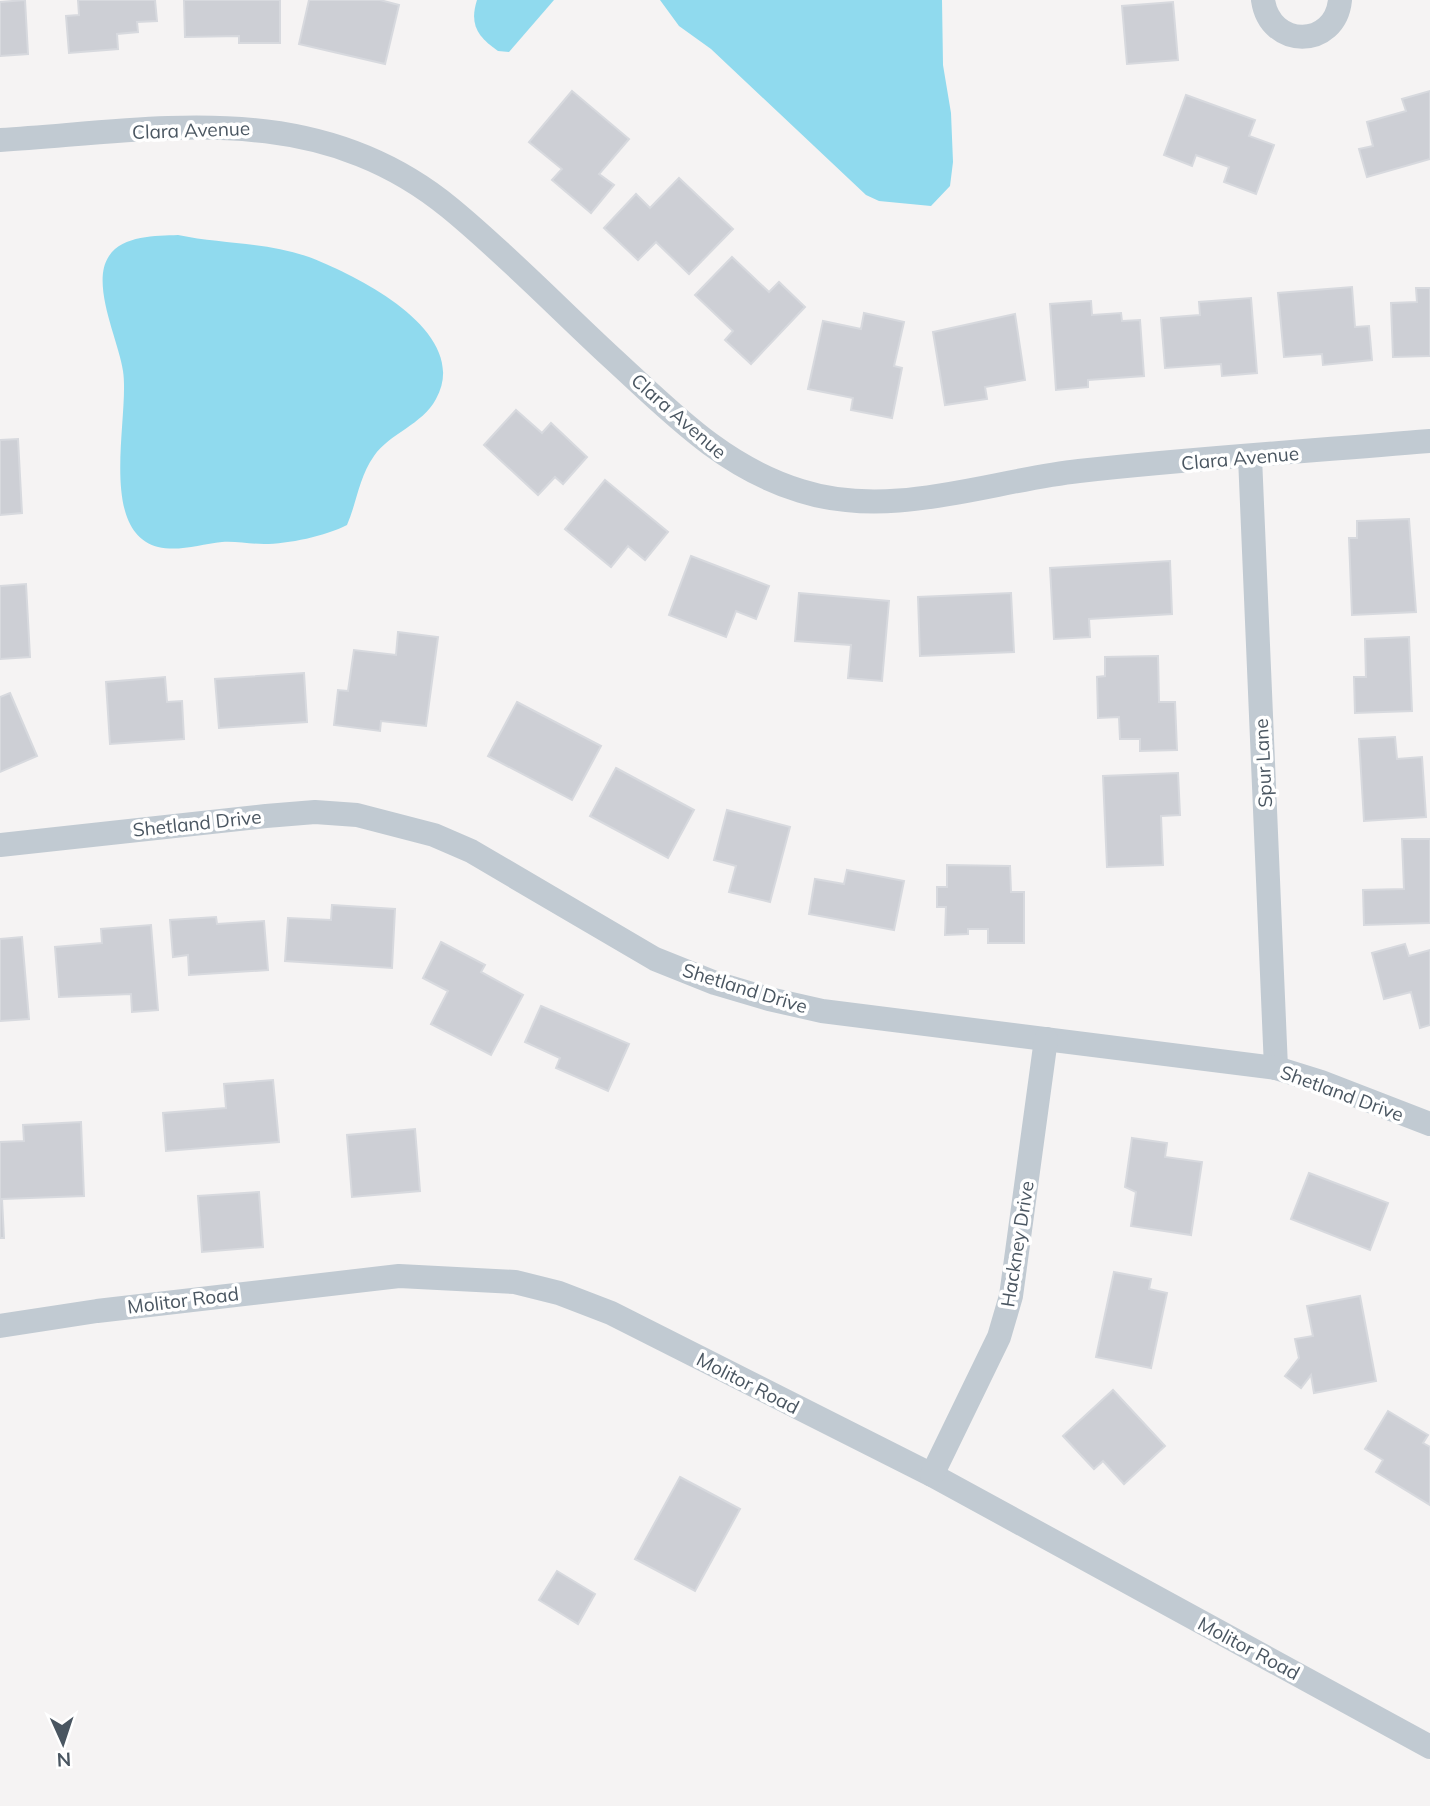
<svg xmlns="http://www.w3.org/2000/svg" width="1430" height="1806" font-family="Mulish,sans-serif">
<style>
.water{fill:#90daee}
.building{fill:#cdcfd5;stroke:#d7d9de;stroke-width:2}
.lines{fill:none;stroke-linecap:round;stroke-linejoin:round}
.minor{stroke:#c1cad2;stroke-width:24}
.labels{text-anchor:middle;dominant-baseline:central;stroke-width:7;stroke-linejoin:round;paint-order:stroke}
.street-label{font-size:19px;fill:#4a5661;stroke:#fff}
</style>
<rect width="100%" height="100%" fill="#f5f3f3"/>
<g class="water">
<path d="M477 0H554L509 52 498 51C478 37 469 25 477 0Z"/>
<path d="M660 0H942L943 65 951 113 953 162 950 186 931 206 879 201 866 195 711 49 679 26Z"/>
<path d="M178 235C221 244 266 242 309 257 356 275 473 332 436 399 422 425 390 433 374 456 359 477 357 502 347 525 326 536 288 544 264 544 250 544 236 541 222 542 201 544 179 552 158 547 97 531 130 416 123 371 119 341 90 284 109 256 123 235 156 236 178 235Z"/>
</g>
<g class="building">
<path d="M25 0 28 54 0 56V2Z"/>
<path d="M78 0H155L157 21 137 22 138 32 117 34 118 49 69 53 66 16 79 15Z"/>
<path d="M184 0H280V43H239V36L185 37Z"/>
<path d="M309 0H380L399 5 385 64 299 44Z"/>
<path d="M1173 2 1178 60 1127 64 1122 6Z"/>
<path d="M572 91 629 139 599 174 614 185 591 213 552 180 562 169 529 142Z"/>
<path d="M1430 91V159L1367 177 1359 149 1373 146 1367 122 1406 111 1402 99Z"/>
<path d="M1186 95 1255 120 1249 136 1274 145 1256 194 1224 182 1229 167 1196 155 1192 166 1164 155Z"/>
<path d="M679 178 733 229 689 274 656 242 638 260 604 228 636 194 650 208Z"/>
<path d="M732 257 769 292 779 282 805 307 751 364 725 340 733 331 695 295Z"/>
<path d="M1352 287 1355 327 1369 326 1372 360 1323 365 1322 354 1284 357 1278 293Z"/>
<path d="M1416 288H1430V356L1393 357 1391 303 1417 302Z"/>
<path d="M1251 298 1257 373 1222 376 1221 364 1165 368 1161 318 1200 315 1199 302Z"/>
<path d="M1091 301 1092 315 1121 313 1122 321 1140 320 1144 376 1088 380V387L1056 390 1050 304Z"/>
<path d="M864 313 904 322 894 366 902 368 892 418 851 410 853 398 808 389 823 321 861 329Z"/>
<path d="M1015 314 1025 380 985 387 987 399 945 405 933 332Z"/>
<path d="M516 410 542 433 551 423 587 457 563 484 555 477 538 495 484 445Z"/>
<path d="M18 439 22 513 0 515V440Z"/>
<path d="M605 480 668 532 645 560 628 546 611 567 565 529Z"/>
<path d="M1409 519 1416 612 1352 615 1349 538H1357V521Z"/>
<path d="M691 556 769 586 756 619 736 611 726 637 669 615Z"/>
<path d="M1170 561 1172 614 1089 619 1090 637 1054 639 1050 568Z"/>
<path d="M26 584 30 657 0 659V586Z"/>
<path d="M799 593 889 601 882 681 848 678 851 645 795 641Z"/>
<path d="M1011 593 1014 652 920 656 918 597Z"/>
<path d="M398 632 438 637 426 726 381 721 380 731 334 725 338 690 348 691 354 650 396 655Z"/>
<path d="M1409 637 1412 711 1355 713 1354 677H1366L1365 639Z"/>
<path d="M1158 656 1159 702H1175L1177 750 1140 751V739H1120L1119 717 1098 718 1097 677 1105 676V657Z"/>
<path d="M304 673 307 722 219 728 215 679Z"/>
<path d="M165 677 167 702 182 701 184 739 110 744 106 682Z"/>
<path d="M10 693 37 756 0 772V697Z"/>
<path d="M517 702 601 746 572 800 488 756Z"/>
<path d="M1395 737 1397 759 1422 757 1426 817 1364 821 1359 739Z"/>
<path d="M616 768 694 810 668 858 590 816Z"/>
<path d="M1178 773 1180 815 1161 816 1163 865 1107 867 1103 776Z"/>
<path d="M727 810 790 827 770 902 729 892 736 866 714 860Z"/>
<path d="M1402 839H1430V923L1364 925 1363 890 1404 889Z"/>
<path d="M947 865 1010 866 1011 892H1024V943H988V929H968V934L945 935 946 907H937V887H947Z"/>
<path d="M847 870 904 881 894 930 809 914 815 879 844 884Z"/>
<path d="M332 905 395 909 392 968 285 961 288 918 331 920Z"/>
<path d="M216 917 217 924 264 921 268 970 189 975 188 955 173 957 170 920Z"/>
<path d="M151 925 158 1010 132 1012 131 994 59 997 55 947 102 943 101 929Z"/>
<path d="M22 937 29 1019 0 1021V939Z"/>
<path d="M441 942 485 965 481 972 523 995 491 1055 431 1024 448 991 423 978Z"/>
<path d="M1405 944 1409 956 1430 950V1025L1420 1028 1411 992 1384 999 1372 953Z"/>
<path d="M541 1006 629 1044 608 1091 556 1068 560 1058 525 1042Z"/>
<path d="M273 1080 279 1142 166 1151 163 1113 226 1108 224 1084Z"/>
<path d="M81 1122 84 1196 2 1199 4 1238H0V1142L24 1141 23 1125Z"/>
<path d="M415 1129 420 1191 352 1197 347 1135Z"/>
<path d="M1132 1138 1167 1143 1165 1157 1202 1162 1191 1235 1131 1226 1136 1192 1125 1187Z"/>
<path d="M1309 1173 1388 1203 1370 1250 1291 1219Z"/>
<path d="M259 1192 263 1247 202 1252 198 1196Z"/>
<path d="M1114 1272 1151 1279 1149 1289 1167 1293 1151 1368 1096 1357Z"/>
<path d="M1360 1296 1376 1381 1314 1393 1311 1375 1301 1388 1285 1376 1299 1358 1295 1339 1313 1336 1307 1306Z"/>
<path d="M1113 1390 1165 1446 1124 1484 1103 1461 1094 1469 1063 1436Z"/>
<path d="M1388 1411 1428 1435 1423 1443 1430 1447V1505L1376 1472 1383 1460 1365 1449Z"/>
<path d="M680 1477 740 1509 695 1591 635 1559Z"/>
<path d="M557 1571 595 1594 578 1624 539 1600Z"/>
</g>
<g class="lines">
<g class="minor">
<path d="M1263 0C1270 49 1335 49 1340 0"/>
<path d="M0 140C160 130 315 97 450 208 506 254 558 308 611 357 670 411 722 467 801 491 892 520 988 481 1079 471 1195 458 1313 451 1430 441"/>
<path d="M1250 457 1276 1068"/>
<path d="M0 845 266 816 315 812 357 815 434 835 471 851 655 959 715 983 769 999 822 1011 1276 1068 1321 1082 1430 1124"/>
<path d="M0 1326 97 1311 399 1276 515 1282 559 1293 611 1313 932 1475 1430 1747"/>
<path d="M932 1475 999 1337 1011 1296 1046 1039"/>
</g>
</g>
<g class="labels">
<g class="street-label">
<text transform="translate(191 130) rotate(-2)">Clara Avenue</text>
<text transform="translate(679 416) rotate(41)">Clara Avenue</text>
<text transform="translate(1240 458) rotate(-5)">Clara Avenue</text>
<text transform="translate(1263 763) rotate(-93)">Spur Lane</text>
<text transform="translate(197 823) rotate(-6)">Shetland Drive</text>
<text transform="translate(745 988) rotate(17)">Shetland Drive</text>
<text transform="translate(1342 1093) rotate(20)">Shetland Drive</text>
<text transform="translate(1017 1244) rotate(-81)">Hackney Drive</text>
<text transform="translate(183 1300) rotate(-7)">Molitor Road</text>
<text transform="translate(748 1383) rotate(27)">Molitor Road</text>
<text transform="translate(1249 1648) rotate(28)">Molitor Road</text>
</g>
</g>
<g transform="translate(63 1743) rotate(177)" stroke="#ffffff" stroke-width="5" paint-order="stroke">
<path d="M0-5L12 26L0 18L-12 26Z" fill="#4a5661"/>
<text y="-10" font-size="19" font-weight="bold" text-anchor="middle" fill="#4a5661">N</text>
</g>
</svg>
